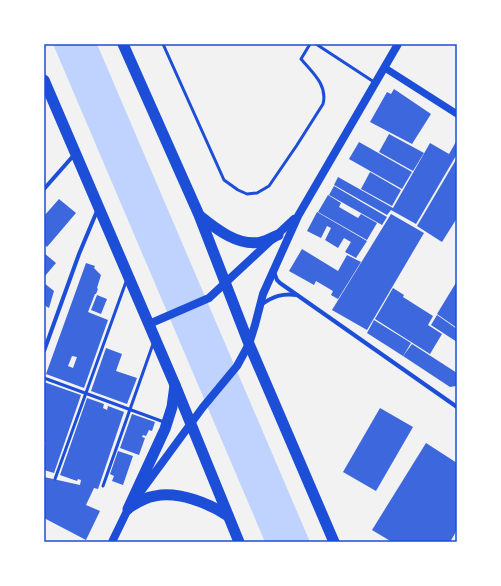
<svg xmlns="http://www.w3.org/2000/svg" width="501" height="586" font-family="'Nunito Sans',sans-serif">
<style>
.water{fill:#bfd3fe}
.building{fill:#3d67dc;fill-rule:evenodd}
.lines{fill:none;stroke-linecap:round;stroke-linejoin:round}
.service{stroke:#1d4ed8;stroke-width:3}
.minor{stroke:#1d4ed8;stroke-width:4}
.tertiary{stroke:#1d4ed8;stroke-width:7}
.secondary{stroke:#1d4ed8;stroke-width:8}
.trunk{stroke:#1d4ed8;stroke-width:11}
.neatline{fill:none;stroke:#1d4ed8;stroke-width:1.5}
</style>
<rect width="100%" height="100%" fill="#f2f2f2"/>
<path class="water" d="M53 44H97L310 542H265Z"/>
<g class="building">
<path d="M394 89 431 114 412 144 370 122 387 92 391 94Z"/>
<path d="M389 134 424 153 413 171 379 152Z"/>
<path d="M457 140V154L416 224 391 210 387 215 334 185 338 177 393 208 430 143 449 154Z"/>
<path d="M359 142 412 172 402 189 349 159Z"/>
<path d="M457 158V218L442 242 417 226Z"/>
<path d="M370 172 401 190 392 206 361 189Z"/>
<path d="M334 186 387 217 382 225 329 195Z"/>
<path d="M328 195 341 203 339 207 358 218 361 214 377 223 367 240 318 212Z"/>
<path d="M59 199 76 213 47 247 44 244V216Z"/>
<path d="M317 212 367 241 356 258 345 252 351 242 344 238 338 248 325 240 331 228 327 226 321 238 307 231Z"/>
<path d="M391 214 424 233 367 330 332 310Z"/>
<path d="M302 249 338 271 347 255 361 262 338 299 331 295 333 291 316 281 314 285 289 271Z"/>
<path d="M44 253 56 263 45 276 44 275Z"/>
<path d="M86 263 95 266 94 268 101 275 97 288 98 289 96 294H95L88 312 108 320 84 388 46 374ZM72 356 77 357 73 368 68 366Z"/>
<path d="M457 281V328L437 314Z"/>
<path d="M44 283 54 291 49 308 44 305Z"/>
<path d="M393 288 404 295 403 297 433 316 428 325 442 334 430 354 375 319Z"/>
<path d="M97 295 107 299 101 314 91 310Z"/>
<path d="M437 315 457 329V342L431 325Z"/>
<path d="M374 320 411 343 403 356 367 333Z"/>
<path d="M412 344 457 373 456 386 450 387 403 356Z"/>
<path d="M106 348 122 354 116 371 137 378 127 404 91 391Z"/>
<path d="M44 382 81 395 54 473 44 470V446L46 443 44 442Z"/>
<path d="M87 398 104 404 103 408 107 410 108 406 124 412 98 489 94 488 86 505 100 511 86 540 44 518V477L80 485 81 480 78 479 77 481 60 475Z"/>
<path d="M380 408 413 427 376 491 343 472Z"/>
<path d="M132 414 155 422 152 431 149 430 146 436 143 435 142 437 145 438 139 455 120 448Z"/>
<path d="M426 443 457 463V530L450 542H392L372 530Z"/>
<path d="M118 451 133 456 123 485 112 481 114 476 110 474Z"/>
</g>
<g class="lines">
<g class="service">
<path d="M163 44 224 180 238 190 247 194 257 193 269 186 297 145 323 104C328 85 312 72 301 59L310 44"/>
<path d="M316 44 374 82"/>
<path d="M44 378 164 422"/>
<path d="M55 479 127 279"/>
<path d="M103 486 153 344"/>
</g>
<g class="minor">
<path d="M44 189 74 155"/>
<path d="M274 272 277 280 280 283 457 407"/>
<path d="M261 305C273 296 283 293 297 295"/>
<path d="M44 351 79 254 97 211"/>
</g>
<path class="tertiary" d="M385 68 457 114"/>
<g class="secondary">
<path d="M149 324 209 298 294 219"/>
<path d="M112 542 128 509 203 407 237 366 249 344 255 325 263 294 298 216 398 44"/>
</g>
<g class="trunk">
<path d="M123 44 199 215 249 344 334 542"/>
<path d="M44 80 175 385 239 542"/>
<path d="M200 216C216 229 239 247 261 242 267 241 273 237 278 235"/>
<path d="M130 507C138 502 146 497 155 496 178 491 209 503 228 516"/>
<path d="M128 509 165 429 172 407 175 385"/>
</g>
</g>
<rect width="501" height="586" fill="none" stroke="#ffffff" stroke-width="90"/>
<rect x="45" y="45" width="411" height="496" class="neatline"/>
</svg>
